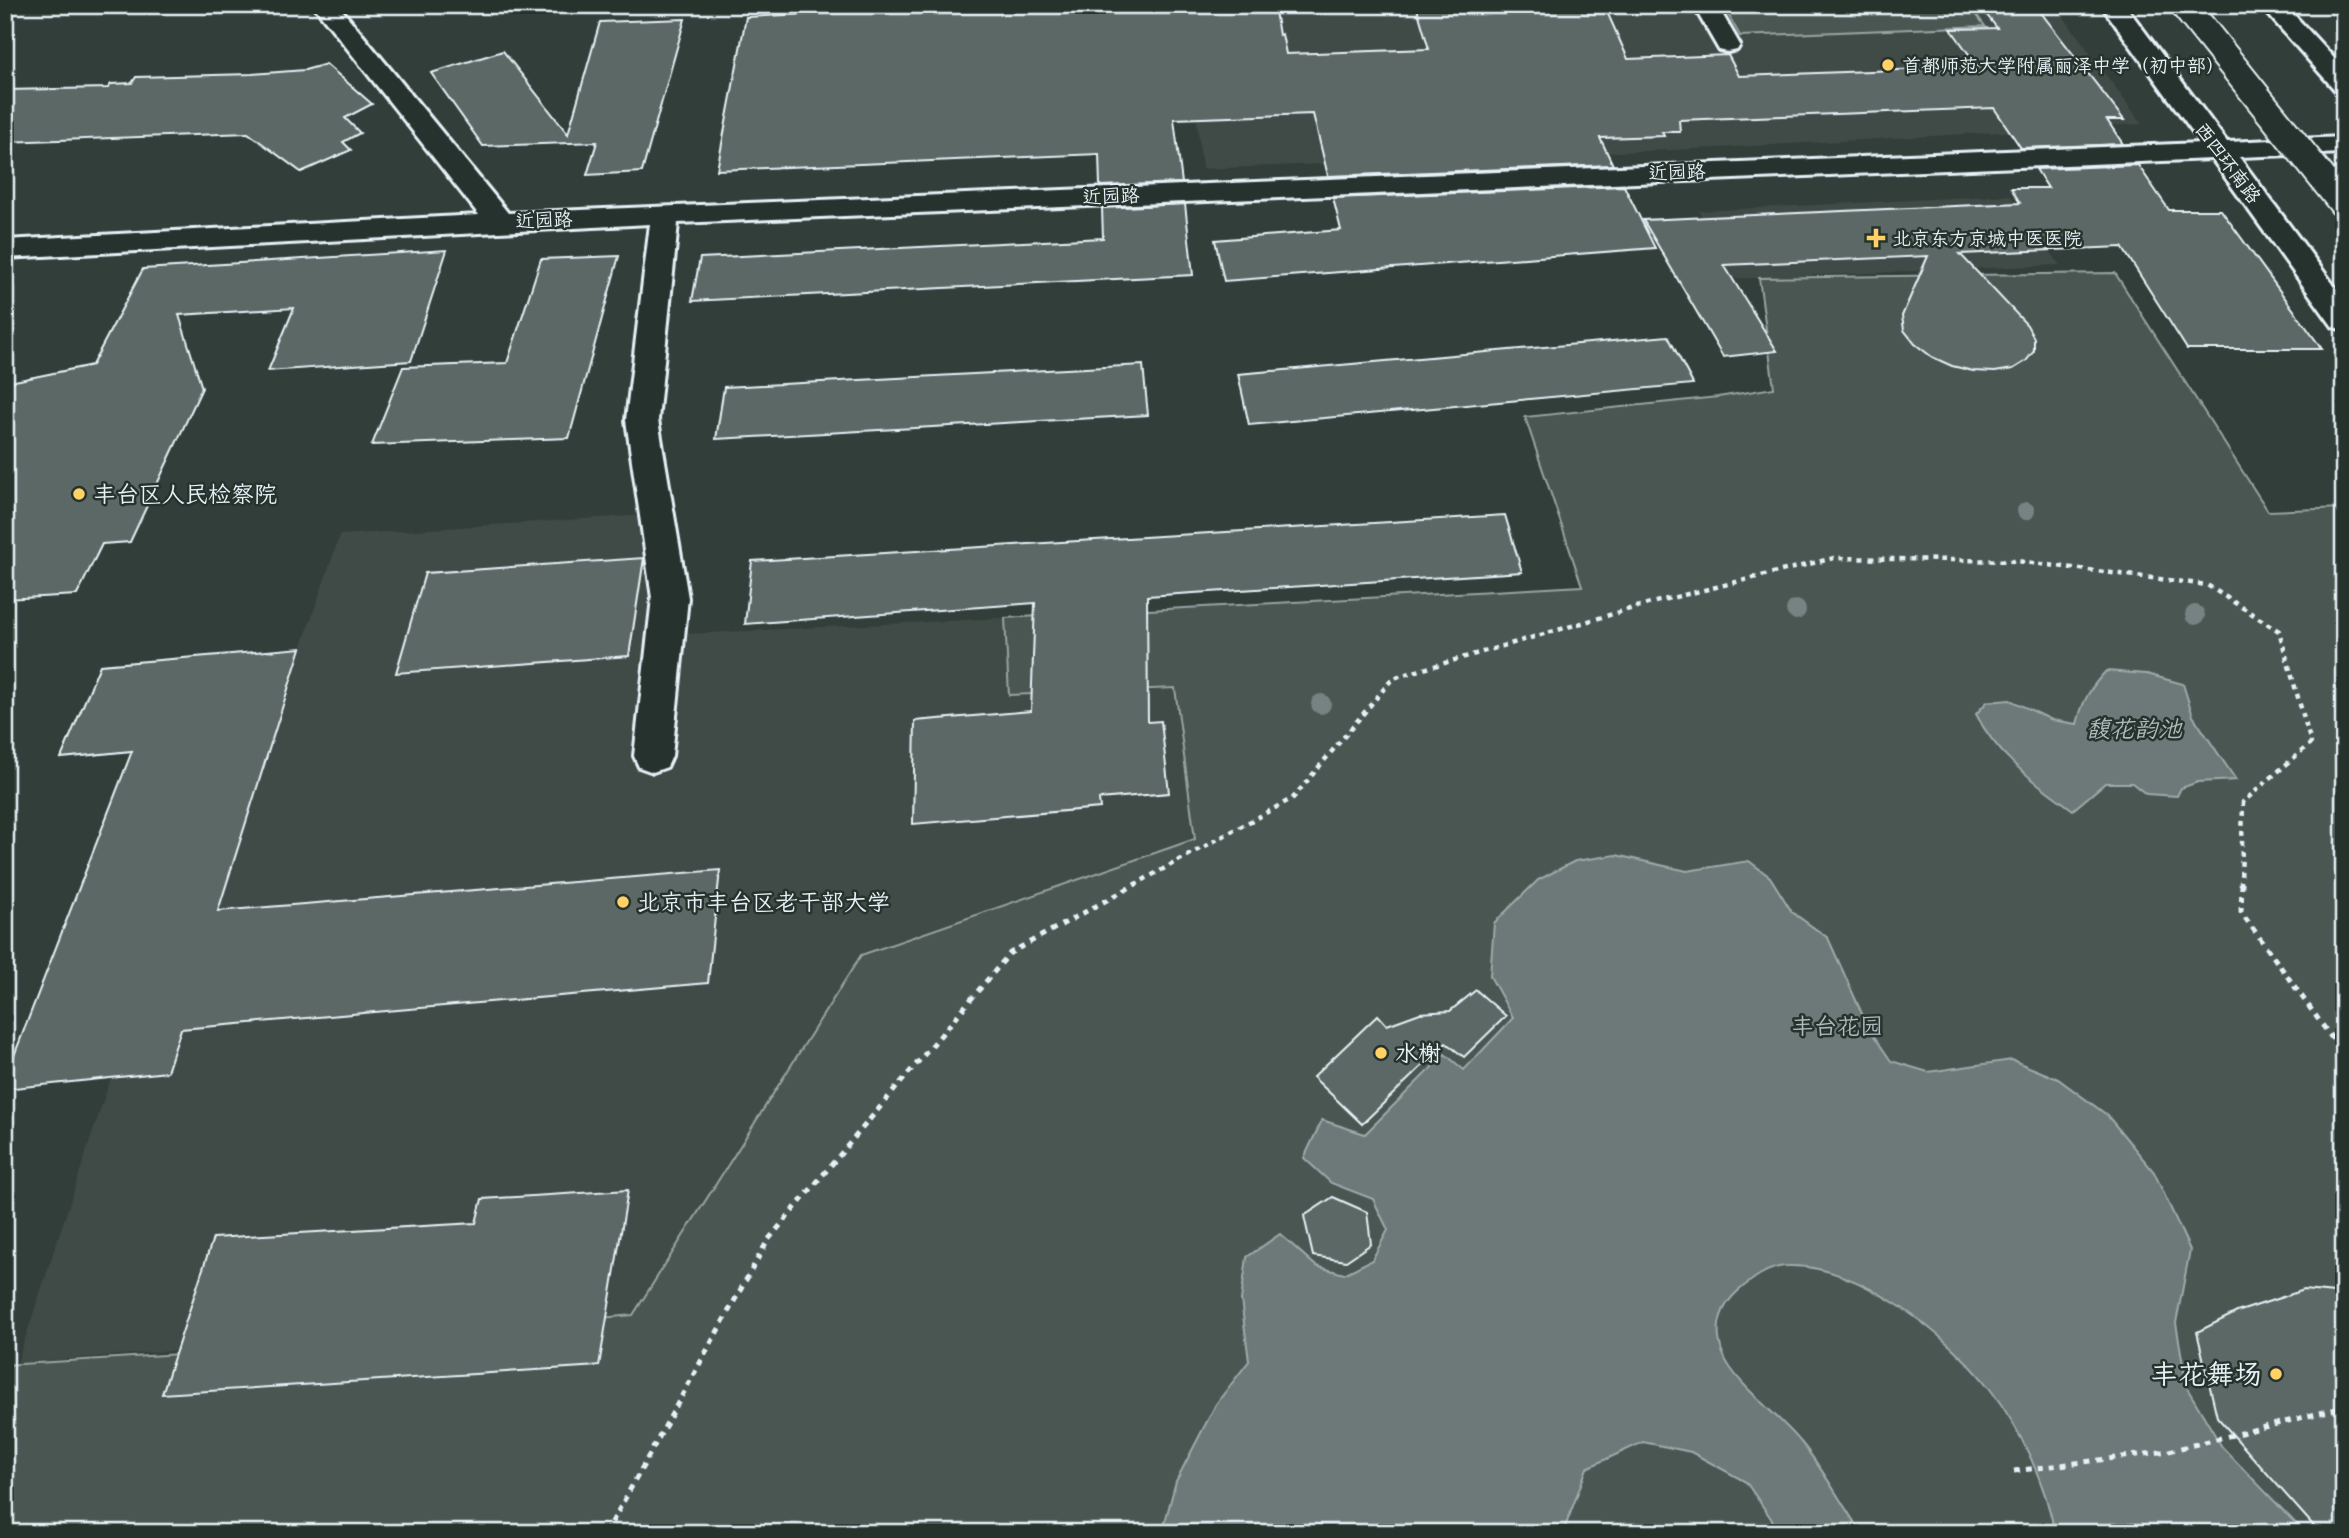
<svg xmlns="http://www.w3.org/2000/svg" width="2349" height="1538" font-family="Itim,'LXGW WenKai TC',sans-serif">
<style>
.built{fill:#3f4b46}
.green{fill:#495651;stroke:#98a4a4;stroke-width:2}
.water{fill:#6d7978;stroke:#9ea9ab;stroke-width:2}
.building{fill:#5c6865;stroke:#e8f1f8;stroke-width:2}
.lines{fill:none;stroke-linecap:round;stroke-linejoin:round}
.minor-casing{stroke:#e8f1f8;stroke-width:6}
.highway-casing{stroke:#e8f1f8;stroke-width:6}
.path-far1{stroke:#e8f1f8;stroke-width:4.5;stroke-dasharray:5 5;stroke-linecap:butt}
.path{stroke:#e8f1f8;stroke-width:5;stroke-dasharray:6 6;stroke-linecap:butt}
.minor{fill:#26332d;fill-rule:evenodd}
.highway{fill:#26332d;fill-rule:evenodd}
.highway-bridge-casing{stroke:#e8f1f8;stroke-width:31;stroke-linecap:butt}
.highway-bridge{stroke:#26332d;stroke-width:27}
.tree{fill:#778382}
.poi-dot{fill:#ffd166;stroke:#26332d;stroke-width:2.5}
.labels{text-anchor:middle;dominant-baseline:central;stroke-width:5;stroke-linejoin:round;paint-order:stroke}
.far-poi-label{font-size:19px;fill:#e8f1f8;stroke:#26332d;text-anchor:start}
.far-street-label{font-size:19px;fill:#e8f1f8;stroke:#26332d}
.poi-label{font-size:23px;fill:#e8f1f8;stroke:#26332d;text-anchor:start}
.park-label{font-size:23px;fill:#b0bbbe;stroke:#26332d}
.water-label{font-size:24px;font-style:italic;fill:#b1bbbe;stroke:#26332d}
.near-poi-label{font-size:28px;fill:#e8f1f8;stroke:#26332d;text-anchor:end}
</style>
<rect width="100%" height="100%" fill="#323e39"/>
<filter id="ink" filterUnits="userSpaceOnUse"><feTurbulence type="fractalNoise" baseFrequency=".0143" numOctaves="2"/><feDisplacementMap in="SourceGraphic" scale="14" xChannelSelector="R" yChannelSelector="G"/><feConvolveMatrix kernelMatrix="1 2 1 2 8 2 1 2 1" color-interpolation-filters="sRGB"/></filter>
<g filter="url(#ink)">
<g class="built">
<path d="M972 5H2055L2142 124 1717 148 1202 169 1186 19 972 23Z"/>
<path d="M2010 195 2060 265 1730 279 1699 211Z"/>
<path d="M644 515 651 627 686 634 1005 618 1009 695 1175 687 1196 839 854 965 633 1315 17 1363 111 1077 167 1071 301 648 340 535Z"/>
</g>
<g class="green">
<path d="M1723 5H1969L1985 26 1740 36Z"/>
<path d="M2115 273 2268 511 2344 508V1533H5V1365L274 1348 633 1315 861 955 1195 839 1175 688 1009 695 1005 618 1582 586 1525 417 1718 397 1774 388 1759 278Z"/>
</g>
<g class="water">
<path d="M2106 671 2147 674 2183 684 2193 716 2236 780 2198 782 2181 788 2177 796 2146 794 2132 783H2105L2073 810C2035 782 1998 758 1976 714L1987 702 2010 700 2052 720 2077 724C2082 702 2090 688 2106 671Z"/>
<path d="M1616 855 1687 871 1749 861 1770 877 1792 912 1828 938 1868 1027 1891 1061 1928 1072 2012 1060 2058 1079 2107 1115 2154 1172 2190 1250 2176 1323 2187 1388 2222 1447 2305 1533H2055C2045 1483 2021 1429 1990 1389 1949 1335 1858 1264 1788 1266 1768 1266 1751 1280 1737 1292 1719 1309 1714 1330 1723 1354 1733 1382 1780 1416 1800 1441 1824 1469 1840 1503 1862 1533H1781L1746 1482 1691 1452 1643 1442 1587 1468 1563 1533H1162L1176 1481 1216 1404 1249 1361 1241 1300 1247 1257 1280 1234 1316 1266 1344 1274 1372 1260 1388 1230 1373 1199 1331 1183 1304 1158 1322 1120 1365 1134 1445 1054 1464 1070 1513 1018 1490 976 1494 923 1538 880 1575 861Z"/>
</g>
<g class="building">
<path d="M999 5H1274L1279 35 1282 34 1286 54 1429 49 1416 5H1604L1628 59 1728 55 1739 76 1978 67 1951 29 1997 28 1979 5H2035L2124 120H2107L2123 144 2021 148 1994 108 1679 120 1680 132H1662L1664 136 1600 138 1613 165 1328 176 1313 114 1174 119 1182 183 1100 186 1099 154 717 170 746 17Z"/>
<path d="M685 19 642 172 587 175 597 142 483 146 431 73 503 51 568 134 600 22Z"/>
<path d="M326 64 372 104 345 118 360 133 343 142 351 150 301 172 248 133 5 142V90L108 88 111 84 132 83 136 77 252 74 305 70Z"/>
<path d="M2138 165 2169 210H2221L2322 349H2187L2122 247 1960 254 2027 325 2034 338V351L2026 361 2013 369 1995 372 1973 371 1952 366 1932 357 1915 344 1904 330 1902 316 1928 256 1724 265 1777 351 1723 357 1643 220 2020 203 2011 188H2048L2036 169Z"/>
<path d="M1624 186 1655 248 1224 281 1215 240 1341 230 1333 198Z"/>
<path d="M1185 204 1193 275 692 301 700 258 1103 238 1102 208Z"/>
<path d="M447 250 411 361 268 371 294 308 179 315 202 388 130 542 102 544 77 595 5 599V383L92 365 143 269Z"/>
<path d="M619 256 569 438 372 445 403 367 507 363 541 259Z"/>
<path d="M1668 336 1693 384 1249 425 1238 374Z"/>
<path d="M1143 365 1148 415 716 439 724 387Z"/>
<path d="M1505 515 1522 572 1147 596 1148 722 1161 721 1169 793 1099 799 1100 808 913 824 915 721 1031 711 1035 603 745 624 752 561Z"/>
<path d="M644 558 629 656 396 673 425 573Z"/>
<path d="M301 648 218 911 720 870 708 983 181 1029 167 1072 5 1089V1079L132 751 61 758 100 665Z"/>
<path d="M1476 990 1506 1016 1464 1057 1446 1043 1362 1124 1313 1077 1378 1015 1387 1025 1420 1013 1450 1011Z"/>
<path d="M628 1190 599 1366 162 1394 213 1238 476 1223 482 1199Z"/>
<path d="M1333 1197 1367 1212 1371 1244 1346 1261 1313 1256 1304 1216Z"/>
<path d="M2304 1290 2344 1294V1533H2320L2217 1417 2197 1332 2237 1312Z"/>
</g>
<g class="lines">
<g class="minor-casing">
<g id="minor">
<path d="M313 5H338L508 213 2201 143 2101 5H2125L2227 142 2344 137V153L2239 157 2344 299V330L2333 327 2212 159 678 223 658 420 688 598 672 756 667 767 653 772 639 767 634 756 652 598 626 420 650 224 5 258V240L479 215Z"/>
<path d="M1693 5H1717L1740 45 1737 50 1728 52 1719 50Z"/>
<path d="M2328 5H2344V17L2336 15Z"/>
</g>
</g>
<g class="highway-casing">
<path id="highway" d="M2260 5H2285L2344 69V93L2335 90Z"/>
</g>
<path class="path-far1" d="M1134 885 1293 798 1393 678 1647 604 1834 558 2017 561 2207 585 2279 631 2311 743 2243 802 2241 885"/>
<g class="path">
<path d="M2242 883 2241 912 2344 1055"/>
<path d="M2014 1471 2169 1451 2344 1407"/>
<path d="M606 1533 768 1240 1010 953 1138 883"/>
</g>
<use href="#minor" class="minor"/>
<use href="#highway" class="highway"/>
<g class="highway-bridge-casing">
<path id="highway-bridge" d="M2184 5 2344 205"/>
</g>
<use href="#highway-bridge" class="highway-bridge"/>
</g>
<g class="tree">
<circle cx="2026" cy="511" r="9"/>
<circle cx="1796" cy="610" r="10"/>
<circle cx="2195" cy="615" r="10"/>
<circle cx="1321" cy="704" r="10"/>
</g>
</g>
<g class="poi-dot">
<circle cx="1888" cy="65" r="7"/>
<path d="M1872.5 227.5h7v7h7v7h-7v7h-7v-7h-7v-7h7z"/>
<circle cx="79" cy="494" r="7"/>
<circle cx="623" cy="902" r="7"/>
<circle cx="1381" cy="1053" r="7"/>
<circle cx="2276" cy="1374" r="7"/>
</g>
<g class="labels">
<g class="far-poi-label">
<text x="1902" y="65">首都师范大学附属丽泽中学（初中部）</text>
<text x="1892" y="238">北京东方京城中医医院</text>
</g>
<g class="far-street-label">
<text transform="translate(2228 163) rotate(53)">西四环南路</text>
<text transform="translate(1677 172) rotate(-2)">近园路</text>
<text transform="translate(1111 196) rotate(-2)">近园路</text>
<text transform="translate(544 220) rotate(-2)">近园路</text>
</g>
<g class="poi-label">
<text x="93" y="494">丰台区人民检察院</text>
<text x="637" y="902">北京市丰台区老干部大学</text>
<text x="1395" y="1053">水榭</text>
</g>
<g class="park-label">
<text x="1837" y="1026">丰台花园</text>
</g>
<g class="water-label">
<text x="2134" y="728">馥花韵池</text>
</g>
<g class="near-poi-label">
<text x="2262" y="1374">丰花舞场</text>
</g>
</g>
<rect width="2349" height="1538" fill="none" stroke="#26332d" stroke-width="28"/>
<rect x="14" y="14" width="2321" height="1510" fill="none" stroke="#e8f1f8" stroke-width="2.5" filter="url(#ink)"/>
</svg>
